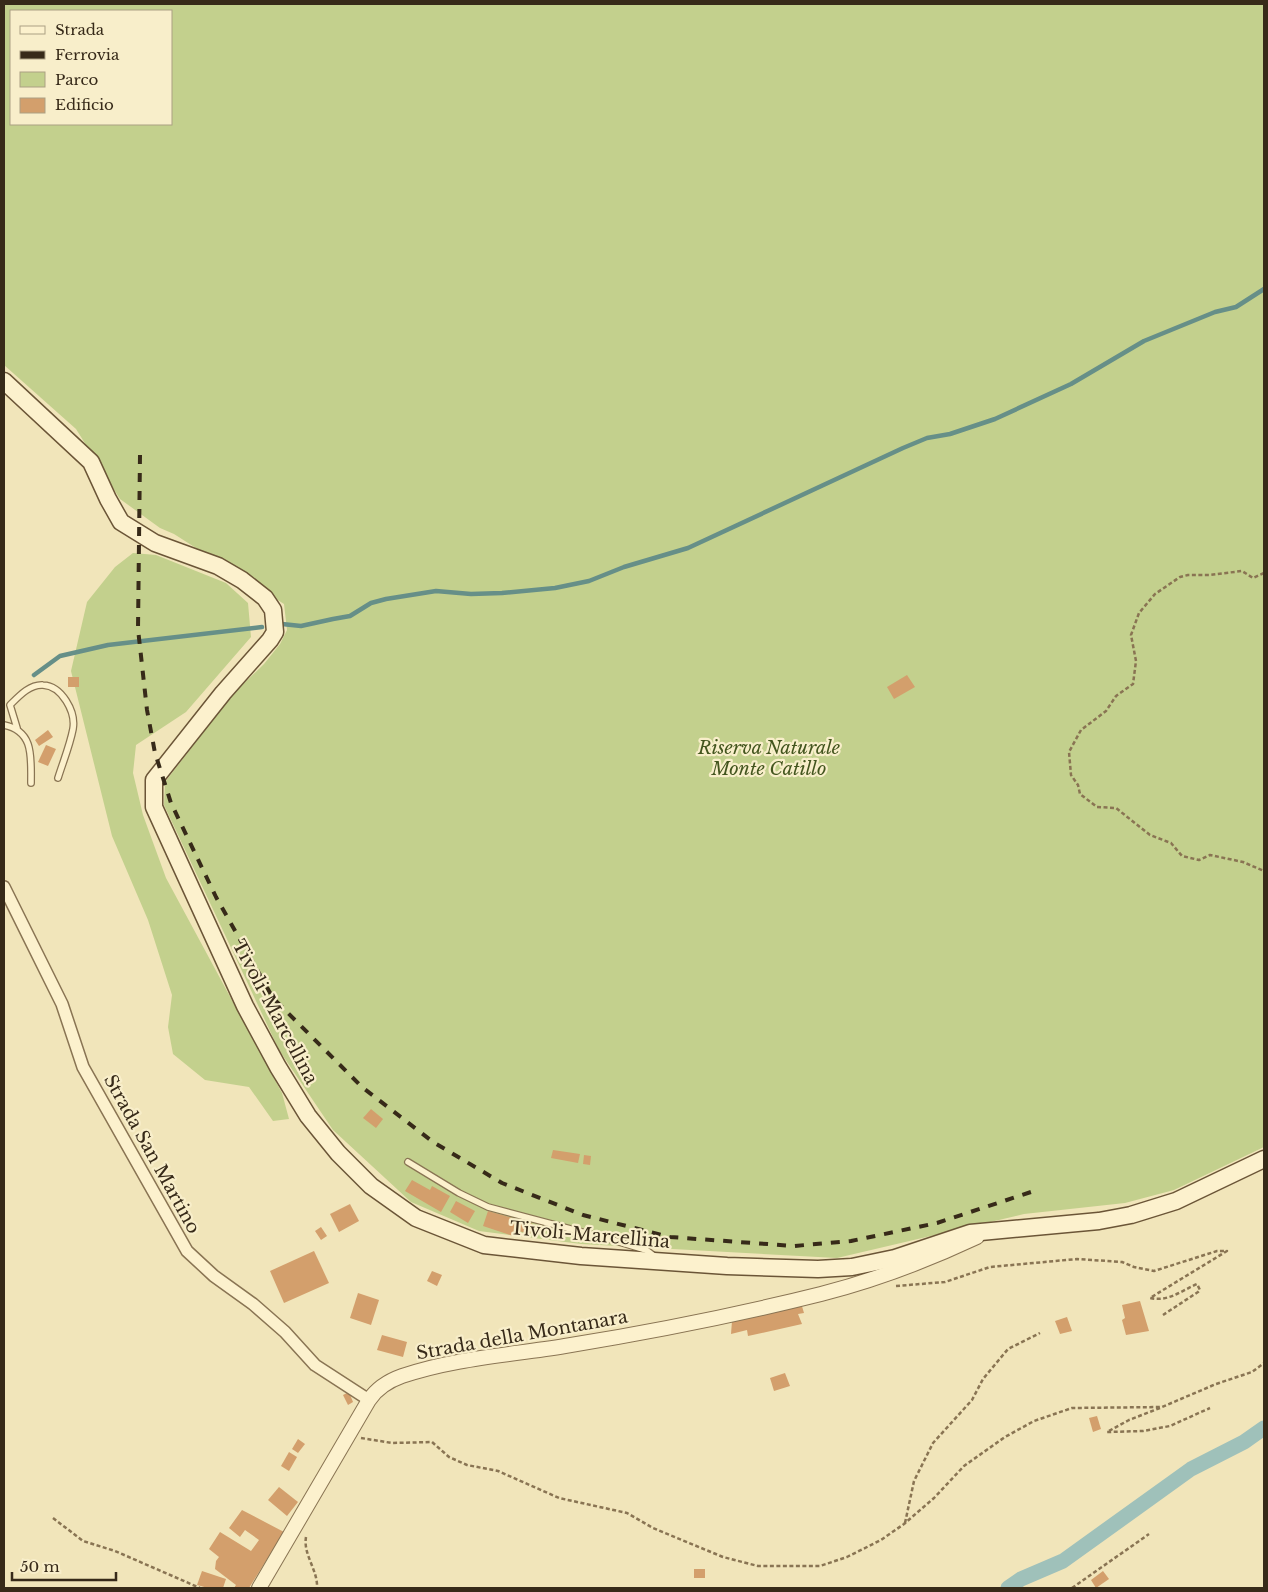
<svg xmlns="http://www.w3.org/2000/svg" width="1268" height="1592" font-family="'Libre Baskerville',serif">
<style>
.green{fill:#c3d08d;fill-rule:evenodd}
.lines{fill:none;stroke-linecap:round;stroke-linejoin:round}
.stream{stroke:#668f88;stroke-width:4.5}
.canal{stroke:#9fc1ba;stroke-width:15}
.building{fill:#d39f6c}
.service-casing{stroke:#897453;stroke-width:8}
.minor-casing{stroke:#897453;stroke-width:14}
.tertiary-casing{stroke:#897453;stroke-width:16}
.secondary-casing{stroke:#6b5537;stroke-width:19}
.path{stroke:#897453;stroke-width:2.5;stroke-dasharray:4 2.5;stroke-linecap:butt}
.service{stroke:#fcf1cd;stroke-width:5.5}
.minor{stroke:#fcf1cd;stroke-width:11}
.tertiary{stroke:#fcf1cd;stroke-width:14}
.secondary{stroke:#fcf1cd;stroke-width:16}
.rail{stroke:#372a19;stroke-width:4;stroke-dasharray:9 9;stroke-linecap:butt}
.labels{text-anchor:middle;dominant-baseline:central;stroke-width:4.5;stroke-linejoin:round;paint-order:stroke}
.park-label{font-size:18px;font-style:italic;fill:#43551e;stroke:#f8eeca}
.street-label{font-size:18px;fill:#372a19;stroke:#f8eeca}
</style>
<rect width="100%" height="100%" fill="#f1e5ba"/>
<g class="green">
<path d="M4 4H1264V1147L1174 1190 1125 1203 1024 1214 837 1258 581 1244 479 1231 411 1202 333 1130 279 1050 164 805 165 782 233 694 264 664 280 644 287 630 284 604 174 534 160 528 120 499 76 429 4 365ZM11 11H171V124H11Z"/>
<path d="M133 553 156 555 226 583 248 603 251 637 186 712 136 745 133 773 143 815 166 878 282 1093 289 1119 273 1121 249 1087 205 1080 173 1054 168 1027 172 995 148 920 112 836 71 671 87 602 115 567Z"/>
</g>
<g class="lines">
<g class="stream">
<path d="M282 624 301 626 333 619 350 616 371 603 386 599 436 591 471 594 502 593 555 588 589 581 624 567 688 548 903 448 927 438 950 434 995 419 1071 384 1144 341 1215 312 1236 307 1264 289"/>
<path d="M34 675 60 656 108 645 262 627"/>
</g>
<path class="canal" d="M1008 1588 1021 1579 1063 1561 1191 1469 1244 1442 1264 1428"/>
</g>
<g class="building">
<path d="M907 675 915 687 894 699 887 687Z"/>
<rect x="68" y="677" width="11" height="10"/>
<path d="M48 730 53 737 39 746 35 740Z"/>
<path d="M46 745 56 749 48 766 38 762Z"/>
<path d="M371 1109 383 1119 376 1128 363 1118Z"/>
<path d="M553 1150 580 1154 578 1163 551 1158Z"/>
<path d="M584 1155 591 1156 590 1165 583 1164Z"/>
<path d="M412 1180 430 1190 432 1186 450 1196 441 1212 405 1191Z"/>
<path d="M456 1201 475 1211 468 1223 450 1212Z"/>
<path d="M350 1204 359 1221 339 1232 330 1214Z"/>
<path d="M488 1211 533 1224 530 1234 515 1230 513 1236 483 1226Z"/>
<path d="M321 1227 327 1236 321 1240 315 1231Z"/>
<path d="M314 1251 329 1283 284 1303 270 1271Z"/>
<path d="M432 1271 442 1275 437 1286 427 1281Z"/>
<path d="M358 1293 379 1300 371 1325 350 1318Z"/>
<path d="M1140 1301 1149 1331 1126 1335 1122 1320 1125 1318 1122 1305Z"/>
<path d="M801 1303 804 1313 798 1314 802 1324 748 1336 747 1330 731 1334 732 1321Z"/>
<path d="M1067 1317 1072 1331 1060 1334 1055 1321Z"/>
<path d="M382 1335 407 1342 403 1357 377 1350Z"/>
<path d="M785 1373 790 1386 774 1391 770 1378Z"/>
<path d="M349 1392 353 1402 348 1405 343 1395Z"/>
<path d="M1097 1416 1101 1429 1093 1432 1089 1418Z"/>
<path d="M298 1439 305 1444 298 1453 292 1449Z"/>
<path d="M289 1452 297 1457 289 1471 281 1466Z"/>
<path d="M279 1487 298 1502 287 1516 268 1500Z"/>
<path d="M242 1510 284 1532 249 1588H234L236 1585 215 1569 216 1561 219 1557 209 1549 220 1532 251 1551 259 1540 245 1530 240 1537 229 1528Z"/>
<rect x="694" y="1569" width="11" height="9"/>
<path d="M202 1571 226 1579 223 1588H208L197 1585Z"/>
<path d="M1103 1571 1109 1579 1096 1588 1091 1580Z"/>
</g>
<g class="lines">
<g class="service-casing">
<g id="service">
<path d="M4 725C34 731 31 757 31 783"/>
<path d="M17 728 10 705C19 696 30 684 43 685 62 686 76 712 73 729 70 745 63 762 58 778"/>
<path d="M408 1162 459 1193 488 1207 616 1241 646 1250 654 1256"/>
</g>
</g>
<g class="minor-casing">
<path id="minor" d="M4 887 62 1004 83 1067 187 1251 214 1276 253 1304 285 1332 315 1365 369 1400"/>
</g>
<g class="tertiary-casing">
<path id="tertiary" d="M259 1588 369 1400C377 1388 388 1381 402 1376 455 1358 511 1355 565 1346 651 1332 737 1315 821 1294 876 1280 926 1261 977 1237"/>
</g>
<g class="secondary-casing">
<path id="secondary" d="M4 381 91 462 108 499 121 522 155 543 218 566 242 580 265 598 273 610 275 632 270 640 223 693 154 780V807L245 1006 278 1067 308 1116 338 1153 371 1186 416 1218 484 1245 581 1256 727 1266 818 1269 852 1267 895 1258 970 1233 1099 1221 1131 1215 1176 1201 1264 1159"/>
</g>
<g class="path">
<path d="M1264 573 1253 578 1242 571 1209 575H1188L1180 577 1155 594 1139 613 1131 635 1136 661 1133 684 1116 696 1106 711 1081 730 1069 752 1071 775 1078 785 1080 794 1097 807 1116 808 1150 835 1171 843 1182 856 1199 860 1210 855 1243 862 1264 871"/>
<path d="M896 1286 945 1282 990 1267 1077 1259 1122 1262 1134 1267 1154 1271 1217 1251H1227L1150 1298C1168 1302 1181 1291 1197 1284L1200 1290 1198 1292 1163 1315"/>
<path d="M1160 1408 1129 1420 1107 1432 1143 1431 1170 1426 1210 1408"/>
<path d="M361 1438 392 1443 432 1442 449 1457 467 1465 498 1471 559 1498 627 1513 653 1528 723 1557 758 1566H820L847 1557 881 1540 904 1524 934 1498 964 1466 1005 1437 1034 1421 1072 1408 1162 1407 1216 1384 1252 1372 1264 1363"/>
<path d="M53 1518 83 1541 115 1551 200 1588"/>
<path d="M905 1523 914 1481 933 1443 972 1400 983 1379 1008 1349 1040 1333"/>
<path d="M306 1537C303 1555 318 1570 317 1588"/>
<path d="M1072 1588 1149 1534"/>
</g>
<use href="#service" class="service"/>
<use href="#minor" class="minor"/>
<use href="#tertiary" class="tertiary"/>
<use href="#secondary" class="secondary"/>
<path class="rail" d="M140 455 138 629 147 710 155 753 171 803 216 897 273 998 362 1087 433 1142 502 1183 583 1215 670 1237 794 1246 851 1241 937 1223 1034 1191"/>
</g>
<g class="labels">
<g class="park-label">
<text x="769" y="748">Riserva Naturale<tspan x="769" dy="21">Monte Catillo</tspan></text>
</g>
<g class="street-label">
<text transform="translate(275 1012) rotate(62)">Tivoli-Marcellina</text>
<text transform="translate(152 1154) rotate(61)">Strada San Martino</text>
<text transform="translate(590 1235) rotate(5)">Tivoli-Marcellina</text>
<text transform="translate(522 1335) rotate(-10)">Strada della Montanara</text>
</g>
</g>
<rect width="1268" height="1592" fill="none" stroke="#372a19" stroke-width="10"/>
<rect x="10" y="10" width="162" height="115" fill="#f8eeca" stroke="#aba083"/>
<rect x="20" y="26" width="25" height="8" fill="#fcf1cd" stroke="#aba083"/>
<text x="55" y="35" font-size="15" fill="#372a19">Strada</text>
<rect x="20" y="51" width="25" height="8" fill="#372a19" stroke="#aba083"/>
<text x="55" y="60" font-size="15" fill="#372a19">Ferrovia</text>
<rect x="20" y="72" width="25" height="15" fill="#c3d08d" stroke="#aba083"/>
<text x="55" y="85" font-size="15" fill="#372a19">Parco</text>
<rect x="20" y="98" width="25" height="15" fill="#d39f6c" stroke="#aba083"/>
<text x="55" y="110" font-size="15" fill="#372a19">Edificio</text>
<path d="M12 1572v8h104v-8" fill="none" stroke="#372a19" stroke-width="2.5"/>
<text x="20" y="1572" font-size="15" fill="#372a19" stroke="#f8eeca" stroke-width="4" paint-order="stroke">50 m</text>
</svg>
